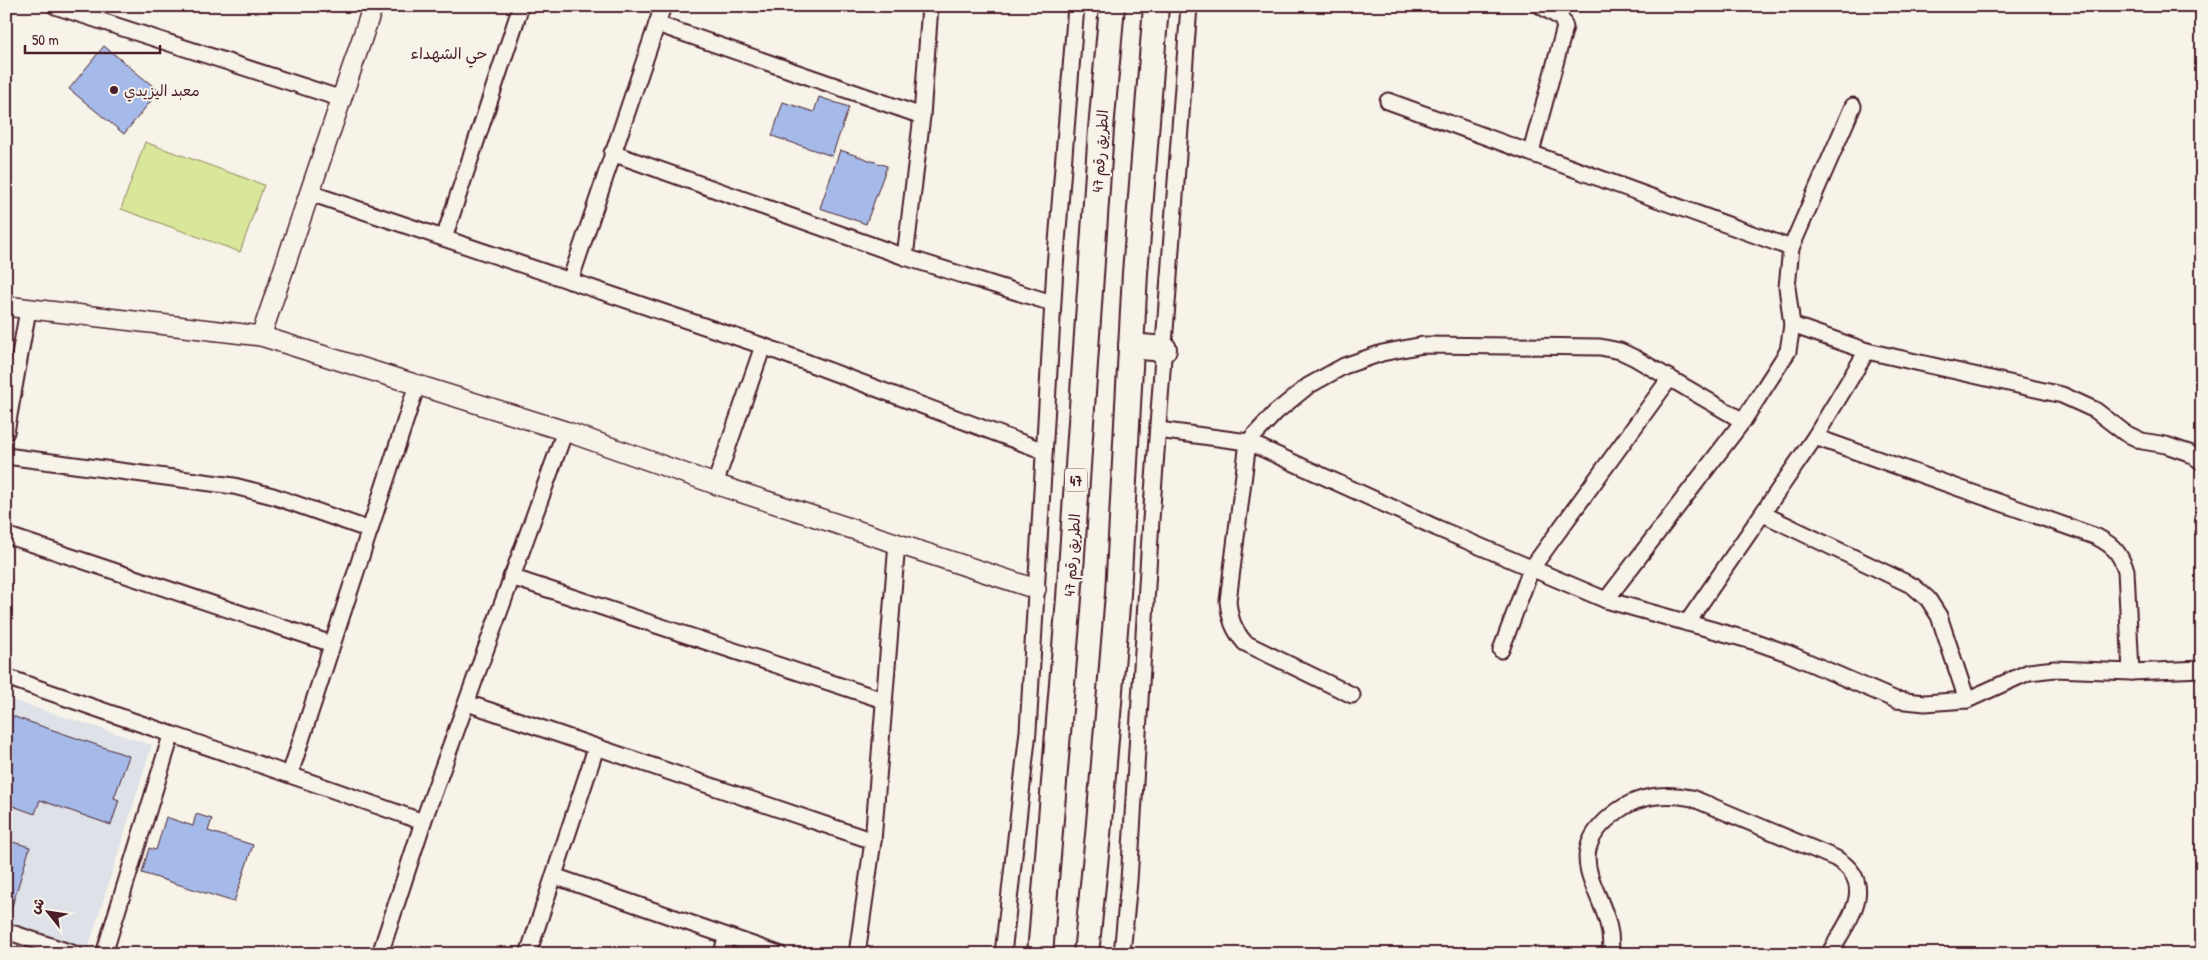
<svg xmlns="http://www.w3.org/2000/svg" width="2208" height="960" font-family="'Patrick Hand','Playpen Sans Arabic',sans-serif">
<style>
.built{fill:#dee2e8}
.green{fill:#d9e79a;stroke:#928362}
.building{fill:#a5bae8;stroke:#4a1f2b}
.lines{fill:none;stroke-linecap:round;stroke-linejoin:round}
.minor-casing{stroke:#4a1f2b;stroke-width:19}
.tertiary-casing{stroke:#4a1f2b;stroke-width:22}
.trunk-casing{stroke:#4a1f2b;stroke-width:28}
.minor{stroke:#f7f3e8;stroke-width:15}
.tertiary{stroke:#f7f3e8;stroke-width:19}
.trunk{stroke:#f7f3e8;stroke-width:24}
.poi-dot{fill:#4a1f2b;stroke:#f7f3e8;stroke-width:2}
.labels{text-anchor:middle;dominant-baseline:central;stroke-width:4;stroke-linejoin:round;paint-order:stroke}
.shield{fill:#f7f3e8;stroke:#7e5f64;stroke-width:1}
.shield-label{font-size:14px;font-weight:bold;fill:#4a1f2b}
.poi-label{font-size:15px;fill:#4a1f2b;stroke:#f7f3e8;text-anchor:start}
.street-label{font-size:15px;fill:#4a1f2b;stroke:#f7f3e8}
.neighbourhood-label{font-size:16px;fill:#4a1f2b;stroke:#f7f3e8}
</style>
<rect width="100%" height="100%" fill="#f7f3e8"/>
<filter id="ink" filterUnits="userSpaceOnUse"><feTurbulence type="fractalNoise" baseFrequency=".02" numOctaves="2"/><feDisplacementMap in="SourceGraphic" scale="10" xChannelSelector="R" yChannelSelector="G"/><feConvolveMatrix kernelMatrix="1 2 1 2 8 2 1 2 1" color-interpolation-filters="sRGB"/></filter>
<g filter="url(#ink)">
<path class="built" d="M6 698 152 745 88 949 6 921Z"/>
<path class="green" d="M145 142 264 185 240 252 121 209Z"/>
<g class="building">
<path d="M104 46 159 91 124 134 69 89Z"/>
<path d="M819 97 849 107 832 156 772 136 783 102 814 112Z"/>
<path d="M840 150 887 166 866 224 820 208Z"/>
<path d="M6 714 129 756 114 798 119 800 111 825 40 800 35 814 7 804 12 790 6 788Z"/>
<path d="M196 814 212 819 208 831 253 845 234 902 142 873 149 848 156 850 166 817 193 826Z"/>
<path d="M6 840 30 847 10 913H6Z"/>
</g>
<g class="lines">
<g class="minor-casing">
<g id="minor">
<path d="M55 6 342 99"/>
<path d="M657 24 922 116"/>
<path d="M1388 101 1791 248"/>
<path d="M1531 152 1565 27 1561 18 1541 6"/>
<path d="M612 153 905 257 1052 303"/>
<path d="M310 193 763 346 1044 451"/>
<path d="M444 238 521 6"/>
<path d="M905 257 922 116 930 6"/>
<path d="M570 281 663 6"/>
<path d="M1792 325 1867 351 2062 395 2095 410 2125 433 2142 441 2166 445 2189 453 2202 462"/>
<path d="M1158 430 1248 442 1437 528 1606 600 1756 642 1787 653 1896 700 1925 703 1967 700 2029 672 2055 669 2131 672 2202 669"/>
<path d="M6 432 28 310"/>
<path d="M1815 437 2097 537C2114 546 2119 552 2126 570L2131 672"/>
<path d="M6 456 234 486 273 496 370 530"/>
<path d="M715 484 763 346"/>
<path d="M1763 514 1913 586 1928 599 1939 616 1967 700"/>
<path d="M6 535 332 644"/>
<path d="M511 577 883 700"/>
<path d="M1606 600 1743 421 1788 351 1792 325 1787 287 1791 248 1853 106"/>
<path d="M1687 623 1815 437 1867 351"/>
<path d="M1501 650 1531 569 1670 378"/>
<path d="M6 677C145 726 285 772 423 822"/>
<path d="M1352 695 1245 643C1233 629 1230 619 1228 601L1248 442 1276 412 1308 386 1344 366 1382 353 1423 345 1600 347 1620 351 1635 358 1743 421"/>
<path d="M467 703 873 841"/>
<path d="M290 774 417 385"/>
<path d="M554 876 779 954"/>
<path d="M6 931 75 954"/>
<path d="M104 954 171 736"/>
<path d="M380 954 423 822 565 431"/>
<path d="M528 954 596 748"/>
<path d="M722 954 726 937"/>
<path d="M857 954 873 841 897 543"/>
<path d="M1003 954 1028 731 1055 267 1076 6"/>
<path d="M1122 954 1129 881 1151 520 1189 6"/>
<path d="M1610 954C1619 897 1548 860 1619 810 1641 795 1666 793 1692 798L1835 858C1880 884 1847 922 1829 954"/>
</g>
</g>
<g class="tertiary-casing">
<g id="tertiary">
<path d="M6 306 261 336 565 431 715 484 1036 589"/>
<path d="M261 336 373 6"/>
</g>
</g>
<g class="trunk-casing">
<g id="trunk">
<path d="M1131 346 1164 349"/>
<path d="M1040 954 1069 598 1101 129 1112 6"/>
<path d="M1086 954 1098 835 1118 594 1135 273 1156 6"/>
</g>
</g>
<use href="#minor" class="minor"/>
<use href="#tertiary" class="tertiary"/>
<use href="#trunk" class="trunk"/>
</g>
</g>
<circle class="poi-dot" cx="114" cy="90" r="5"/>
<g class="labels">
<rect class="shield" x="1065" y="468.5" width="22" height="23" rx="4"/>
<g class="shield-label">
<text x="1076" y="480">47</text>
</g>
<g class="poi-label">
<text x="124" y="90">معبد اليزيدي</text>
</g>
<g class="street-label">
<text transform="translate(1100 151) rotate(-86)">الطريق رقم 47</text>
<text transform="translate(1072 555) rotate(-86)">الطريق رقم 47</text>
</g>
<g class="neighbourhood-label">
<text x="449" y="53">حي الشهداء</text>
</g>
</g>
<rect width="2208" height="960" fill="none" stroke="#f7f3e8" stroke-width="25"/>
<rect x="12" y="12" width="2183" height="935" fill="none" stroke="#4a1f2b" stroke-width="2" filter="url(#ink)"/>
<g transform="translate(48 912) rotate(300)" stroke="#f7f3e8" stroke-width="4" paint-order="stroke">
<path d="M0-4L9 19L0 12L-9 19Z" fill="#4a1f2b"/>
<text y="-8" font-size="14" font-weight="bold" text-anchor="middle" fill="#4a1f2b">ش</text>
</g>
<path d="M25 45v8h135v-8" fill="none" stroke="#4a1f2b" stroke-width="2.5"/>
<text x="32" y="45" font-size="15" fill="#4a1f2b" stroke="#f7f3e8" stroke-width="4" paint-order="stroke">50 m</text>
</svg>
